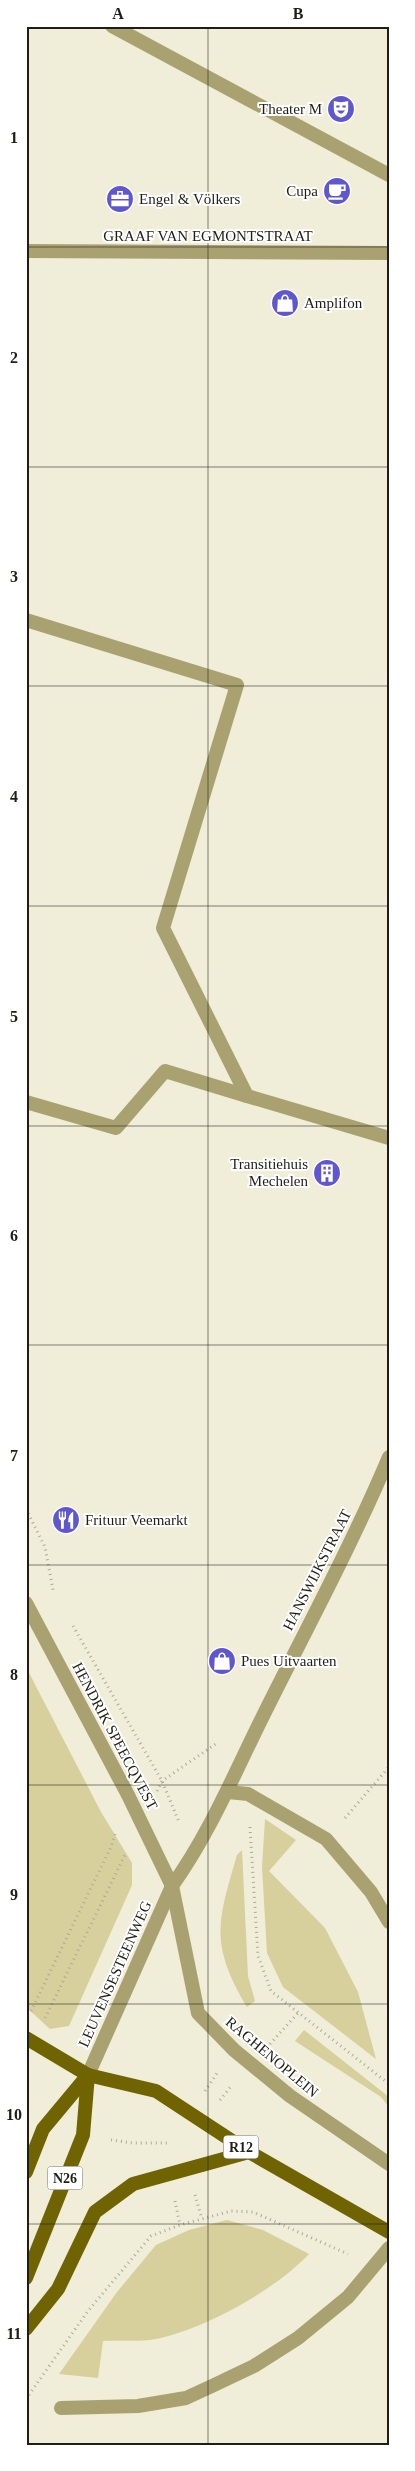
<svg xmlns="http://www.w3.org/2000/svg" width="415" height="2471" font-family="'Times New Roman',serif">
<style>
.green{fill:#d7d09c}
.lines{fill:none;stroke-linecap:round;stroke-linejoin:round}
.path{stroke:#acaa99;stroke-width:3;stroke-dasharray:1 4;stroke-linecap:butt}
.service{stroke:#a9a270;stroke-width:14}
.minor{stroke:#a9a270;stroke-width:14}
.tertiary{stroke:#a9a270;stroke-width:14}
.primary{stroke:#6f6401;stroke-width:14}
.grid{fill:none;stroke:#1f1e16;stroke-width:1;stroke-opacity:0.55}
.labels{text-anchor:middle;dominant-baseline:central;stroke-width:4;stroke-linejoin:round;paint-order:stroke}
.shield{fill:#fff;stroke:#62625c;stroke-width:1}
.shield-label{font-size:14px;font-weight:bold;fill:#1f1e16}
.poi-label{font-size:15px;fill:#1f1e16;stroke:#fff;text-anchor:start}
.street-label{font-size:15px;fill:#1f1e16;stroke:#fff}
.neatline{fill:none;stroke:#1f1e16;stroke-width:2}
.grid-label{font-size:16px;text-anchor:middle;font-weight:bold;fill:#1f1e16}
</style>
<rect width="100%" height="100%" fill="#f0edd8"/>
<g class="green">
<path d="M26 1667 101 1812 132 1863V1885L69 2026 50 2029 26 2007Z"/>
<path d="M265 1819 296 1840 269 1871 325 1928 358 1992 376 2059 283 1987 267 1953 262 1867Z"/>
<path d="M242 1850 248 1976 255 2001 247 2007C210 1944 217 1923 237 1855Z"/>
<path d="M304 2030 389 2097V2107L381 2097 295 2041Z"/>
<path d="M227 2220 263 2230 309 2254C275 2290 205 2329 156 2339 139 2342 120 2340 103 2341L98 2378 59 2374 117 2292 156 2245 189 2230Z"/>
</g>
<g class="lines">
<g class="path">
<path d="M26 1509 45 1547 53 1590"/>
<path d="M73 1626 162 1781 179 1822"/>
<path d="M157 1791 162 1781 217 1743"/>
<path d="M345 1818 389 1767"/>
<path d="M250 1827 258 1956 271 1991 389 2084"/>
<path d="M31 2011 111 1847 115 1834"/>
<path d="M45 2018 125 1855"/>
<path d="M270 2044 298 2013"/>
<path d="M205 2091 218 2072"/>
<path d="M220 2100 232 2085"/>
<path d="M111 2140 133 2143H169"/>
<path d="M195 2195 202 2219"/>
<path d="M175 2201 180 2225"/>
<path d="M26 2399 88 2311 151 2236 180 2225 231 2211 253 2212 348 2254"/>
</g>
<g class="service">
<path d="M26 620 237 685 163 928 247 1096 389 1138"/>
<path d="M26 1102 116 1128 165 1071 247 1096"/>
</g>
<g class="minor">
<path d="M112 26 389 175"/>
<path d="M26 251 389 253"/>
<path d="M228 1792 248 1794 326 1839 371 1892 389 1922"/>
<path d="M172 1886C212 1830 237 1767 268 1706 309 1624 353 1542 389 1457"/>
<path d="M61 2408 138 2406 186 2398 212 2386 254 2366 298 2338 348 2297 389 2248"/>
</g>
<g class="tertiary">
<path d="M26 1603 128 1795 172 1886 198 2013 234 2050 290 2096 389 2164"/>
<path d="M88 2075 172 1886"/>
</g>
<g class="primary">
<path d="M26 2038 88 2075 156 2091 249 2152 389 2232"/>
<path d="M26 2172 43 2129 88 2075"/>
<path d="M26 2278 83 2135 88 2075"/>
<path d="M26 2329 58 2289 95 2212 133 2184 249 2152"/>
</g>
</g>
<path class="grid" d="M208 26V2445M26 247H389M26 467H389M26 686H389M26 906H389M26 1126H389M26 1345H389M26 1565H389M26 1785H389M26 2004H389M26 2224H389"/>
<defs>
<g id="theatre-disc" transform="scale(1.4375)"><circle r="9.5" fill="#5f57cf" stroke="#fff"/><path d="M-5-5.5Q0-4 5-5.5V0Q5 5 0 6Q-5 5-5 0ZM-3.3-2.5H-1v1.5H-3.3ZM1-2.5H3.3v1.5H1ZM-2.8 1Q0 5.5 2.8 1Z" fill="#fff"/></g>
<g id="cafe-disc" transform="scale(1.4375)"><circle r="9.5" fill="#5f57cf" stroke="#fff"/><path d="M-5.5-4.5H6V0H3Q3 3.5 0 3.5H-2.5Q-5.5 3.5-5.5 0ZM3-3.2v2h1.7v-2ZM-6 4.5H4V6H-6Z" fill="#fff"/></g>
<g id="office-disc" transform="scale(1.4375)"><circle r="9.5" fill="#5f57cf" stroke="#fff"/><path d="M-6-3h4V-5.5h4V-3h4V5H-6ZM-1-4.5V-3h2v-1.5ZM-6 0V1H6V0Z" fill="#fff"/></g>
<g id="shop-disc" transform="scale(1.4375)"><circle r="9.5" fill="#5f57cf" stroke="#fff"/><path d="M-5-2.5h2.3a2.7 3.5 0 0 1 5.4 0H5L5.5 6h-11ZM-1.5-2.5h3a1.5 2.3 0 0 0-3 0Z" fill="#fff"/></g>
<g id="building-disc" transform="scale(1.4375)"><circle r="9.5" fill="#5f57cf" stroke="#fff"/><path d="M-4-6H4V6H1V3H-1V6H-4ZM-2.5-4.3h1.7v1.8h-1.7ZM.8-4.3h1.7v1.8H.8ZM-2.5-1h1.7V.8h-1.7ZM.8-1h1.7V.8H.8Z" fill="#fff"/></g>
<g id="restaurant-disc" transform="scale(1.4375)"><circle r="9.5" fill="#5f57cf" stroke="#fff"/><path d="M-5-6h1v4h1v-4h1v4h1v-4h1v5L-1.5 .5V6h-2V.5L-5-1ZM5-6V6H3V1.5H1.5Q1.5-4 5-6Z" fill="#fff"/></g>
</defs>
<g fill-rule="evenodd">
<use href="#theatre-disc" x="341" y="109"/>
<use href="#cafe-disc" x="337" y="191"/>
<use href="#office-disc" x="120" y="199"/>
<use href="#shop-disc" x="285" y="303"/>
<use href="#building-disc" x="327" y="1173"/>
<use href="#restaurant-disc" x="66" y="1520"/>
<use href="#shop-disc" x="222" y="1661"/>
</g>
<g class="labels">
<g class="shield">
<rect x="223.5" y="2135.5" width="35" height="23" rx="4"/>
<rect x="47.5" y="2166.5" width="35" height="23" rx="4"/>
</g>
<g class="shield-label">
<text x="241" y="2147">R12</text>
<text x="65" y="2178">N26</text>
</g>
<g class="poi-label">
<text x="322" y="109" text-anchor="end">Theater M</text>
<text x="318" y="191" text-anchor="end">Cupa</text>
<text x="139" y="199">Engel &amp; Völkers</text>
<text x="304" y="303">Amplifon</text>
<text x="308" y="1164" text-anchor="end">Transitiehuis<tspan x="308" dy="17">Mechelen</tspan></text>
<text x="85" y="1520">Frituur Veemarkt</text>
<text x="241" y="1661">Pues Uitvaarten</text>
</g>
<g class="street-label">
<text x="208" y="236">GRAAF VAN EGMONTSTRAAT</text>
<text transform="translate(317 1570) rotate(-63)">HANSWIJKSTRAAT</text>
<text transform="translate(115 1736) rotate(62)">HENDRIK SPEECQVEST</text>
<text transform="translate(115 1974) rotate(-66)">LEUVENSESTEENWEG</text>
<text transform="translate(272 2057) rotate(40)">RAGHENOPLEIN</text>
</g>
</g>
<rect width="415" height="2471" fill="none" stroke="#ffffff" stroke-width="55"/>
<rect x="28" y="28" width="360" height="2416" class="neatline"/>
<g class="grid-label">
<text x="118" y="19">A</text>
<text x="298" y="19">B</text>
<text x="14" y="143">1</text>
<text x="14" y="363">2</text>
<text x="14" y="582">3</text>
<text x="14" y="802">4</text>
<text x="14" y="1022">5</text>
<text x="14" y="1241">6</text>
<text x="14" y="1461">7</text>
<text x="14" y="1680">8</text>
<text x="14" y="1900">9</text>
<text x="14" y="2120">10</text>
<text x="14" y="2339">11</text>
</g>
</svg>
